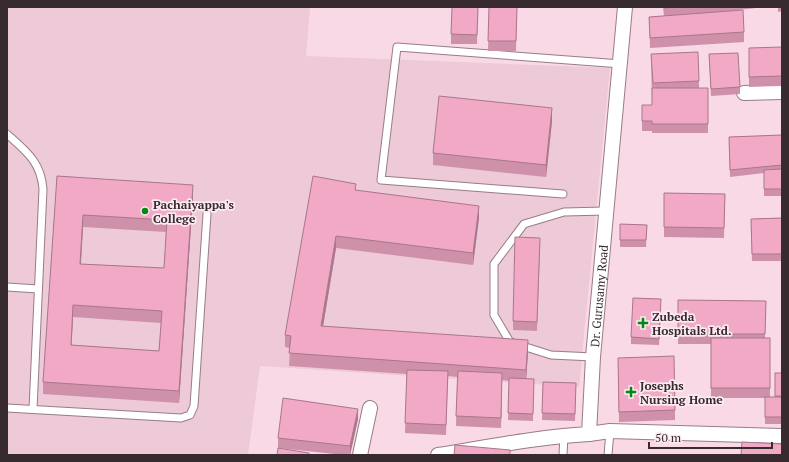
<svg xmlns="http://www.w3.org/2000/svg" width="789" height="462" font-family="'PT Serif',serif">
<style>
.built{fill:#eec9d7}
.lines{fill:none;stroke-linecap:round;stroke-linejoin:round}
.lane-casing{stroke:#987c87;stroke-width:9}
.street-casing{stroke:#987c87;stroke-width:16}
.lane{stroke:#fff;stroke-width:7}
.street{stroke:#fff;stroke-width:14}
.wall{fill:#cf91aa;fill-rule:evenodd}
.shaded-wall{fill:#a9768b}
.building{fill:#f1a9c6;stroke:#a9768b;fill-rule:evenodd}
.poi-dot{fill:#038912;stroke:#fdeaf1;stroke-width:1.5}
.labels{text-anchor:middle;dominant-baseline:central;stroke-width:3.5;stroke-linejoin:round;paint-order:stroke}
.poi-label{font-size:12px;font-weight:bold;fill:#372b30;stroke:#fdeaf1;text-anchor:start}
.street-label{font-size:12px;fill:#372b30;stroke:#fdeaf1}
</style>
<rect width="100%" height="100%" fill="#f8d9e5"/>
<path class="built" d="M7 7H310L306 56 610 68 579 387 260 366 248 455H7Z"/>
<g class="lines">
<g class="lane-casing">
<g id="lane">
<path d="M7 134C26 151 41 162 43 189L33 409"/>
<path d="M563 194 381 180 397 47 621 64"/>
<path d="M7 287 38 289"/>
<path d="M593 357 551 355 510 342 494 315V264L524 224 564 212 606 211"/>
<path d="M7 408 181 418 190 415 194 406 207 214"/>
<path d="M563 455 564 435"/>
<path d="M608 455 610 431"/>
</g>
</g>
<g class="street-casing">
<g id="street">
<path d="M744 93 782 92"/>
<path d="M589 434 610 431 782 436"/>
<path d="M360 455 370 408"/>
<path id="s1" d="M438 455C488 447 538 437 589 434L593 357 625 7"/>
</g>
</g>
<use href="#lane" class="lane"/>
<use href="#street" class="street"/>
</g>
<g class="wall">
<path d="M478 7 477 44H451V34Z"/>
<path d="M489 7H517L516 51H488Z"/>
<path d="M663 7H756V8L730 11 744 32V42L650 48 649 17 664 16Z"/>
<path d="M778 7H782V11L778 12Z"/>
<path d="M782 47V86L749 87V58Z"/>
<path d="M651 54 699 81V88H708V133H652V131H642V105H652Z"/>
<path d="M709 54 740 87V94L711 96Z"/>
<path d="M552 121 546 177 433 165V153Z"/>
<path d="M782 135V196H764V173L730 177 729 137Z"/>
<path d="M57 176 193 197 179 403 43 394V382ZM83 227 166 232 164 268 81 264ZM73 317 161 323 159 351 71 345Z"/>
<path d="M356 190 479 218 473 265 336 248 323 326 528 352 526 379H534L533 421 508 420 509 381 502 380 501 428 456 426 457 377 448 376 446 435 405 433 407 374 289 366 290 348 285 347V335Z"/>
<path d="M664 193 725 194 724 238 664 237Z"/>
<path d="M782 218V261H752L751 219Z"/>
<path d="M620 224 647 225 646 247H620Z"/>
<path d="M540 248 537 331 513 330V321Z"/>
<path d="M678 300 766 301 765 338H770V397H775V373H782V424H765V398H711V344H678Z"/>
<path d="M661 306 659 345 631 344V337Z"/>
<path d="M618 368 675 410V420L619 422Z"/>
<path d="M543 382 576 383 575 421 542 420Z"/>
<path d="M358 419 350 455H344L278 448V438Z"/>
</g>
<g class="shaded-wall">
<path d="M552 108V121L546 177V165Z"/>
<path d="M193 185V197L179 403V391Z"/>
<path d="M479 206V218L473 265V253Z"/>
<path d="M83 215V227L80 276V264Z"/>
<path d="M336 236V248L321 338V326Z"/>
<path d="M73 305V317L71 357V345Z"/>
<path d="M528 340V352L526 382V370Z"/>
<path d="M502 373V383L501 428V418Z"/>
<path d="M358 409V419L350 455V446Z"/>
</g>
<g class="building">
<path d="M452 7H478L477 35 451 34Z"/>
<path d="M489 7H517L516 41H488Z"/>
<path d="M664 7H678L664 8Z"/>
<path d="M743 10 744 32 650 38 649 17Z"/>
<path d="M782 47V76L749 77V48Z"/>
<path d="M698 52 699 81 653 83 651 54Z"/>
<path d="M738 53 740 87 711 89 709 54Z"/>
<path d="M652 88H708V124H652V121H642V105H652Z"/>
<path d="M439 96 552 108 546 165 433 153Z"/>
<path d="M782 135V165L730 170 729 137Z"/>
<path d="M782 169V189H764V170Z"/>
<path d="M57 176 193 185 179 391 43 382ZM83 215 167 220 164 268 80 264ZM73 305 162 311 159 351 71 345Z"/>
<path d="M313 176 356 184 355 190 479 206 473 253 336 236 321 326 528 340 526 370 289 353 291 336 285 335Z"/>
<path d="M664 193 725 194 724 228 664 227Z"/>
<path d="M782 218V254H752L751 219Z"/>
<path d="M620 224 647 225 646 240H620Z"/>
<path d="M515 237 540 238 537 322 513 321Z"/>
<path d="M633 298 661 299 659 339 631 337Z"/>
<path d="M678 300 766 301 765 334H678Z"/>
<rect x="711" y="338" width="59" height="50"/>
<path d="M674 356 675 410 619 412 618 358Z"/>
<path d="M407 370 448 371 446 425 405 423Z"/>
<path d="M458 371 502 373 501 418 456 416Z"/>
<rect x="775" y="373" width="7" height="23"/>
<path d="M509 378 534 379 533 414 508 413Z"/>
<path d="M543 382 576 383 575 414 542 413Z"/>
<rect x="765" y="397" width="17" height="20"/>
<path d="M283 398 358 409 350 446 278 438Z"/>
<path d="M742 442 782 444V455H741Z"/>
<path d="M455 445 510 450V455H454Z"/>
<path d="M278 448 309 453V455H277Z"/>
</g>
<g class="poi-dot">
<circle cx="145" cy="211" r="4"/>
<path d="M641 317h4v4h4v4h-4v4h-4v-4h-4v-4h4z"/>
<path d="M629 386h4v4h4v4h-4v4h-4v-4h-4v-4h4z"/>
</g>
<g class="labels">
<g class="poi-label">
<text x="153" y="204">Pachaiyappa's<tspan x="153" dy="14">College</tspan></text>
<text x="652" y="316">Zubeda<tspan x="652" dy="14">Hospitals Ltd.</tspan></text>
<text x="640" y="385">Josephs<tspan x="640" dy="14">Nursing Home</tspan></text>
</g>
<g class="street-label">
<text stroke="none"><textPath href="#s1" startOffset="291">Dr. Gurusamy Road</textPath></text>
</g>
</g>
<rect width="789" height="462" fill="none" stroke="#372b30" stroke-width="16"/>
<path d="M649 442v6h123v-6" fill="none" stroke="#372b30" stroke-width="2"/>
<text x="655" y="442" font-size="12" fill="#372b30" stroke="#fdeaf1" stroke-width="3" paint-order="stroke">50 m</text>
</svg>
